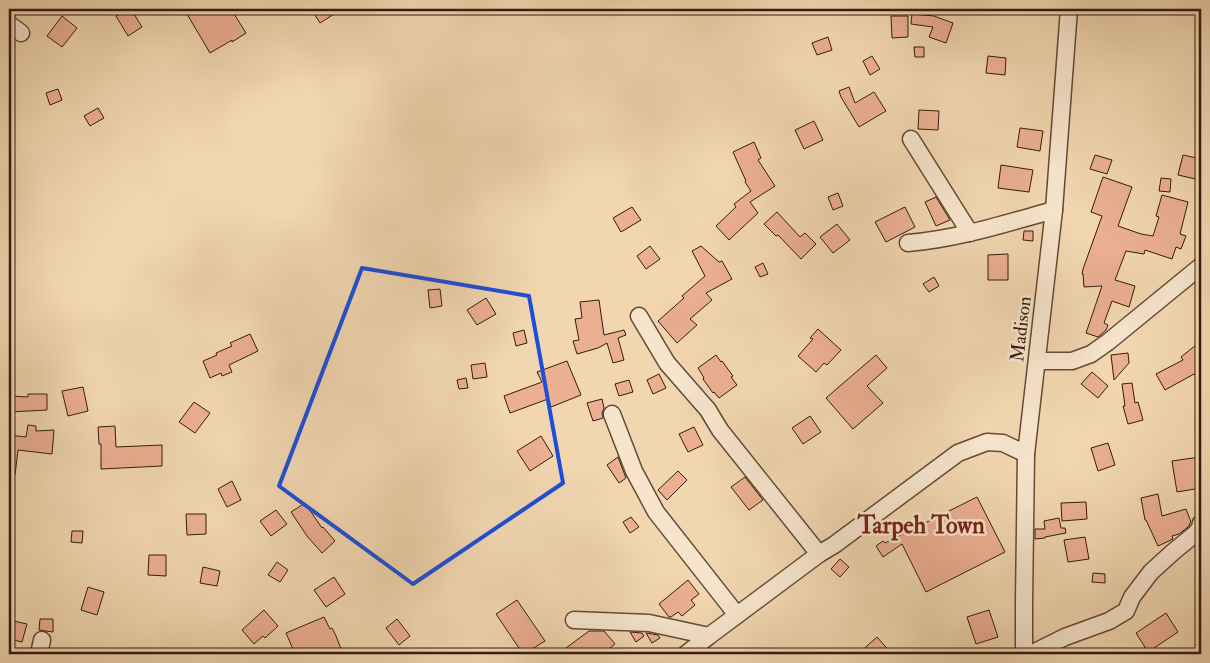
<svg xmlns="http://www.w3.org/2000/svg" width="1210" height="663" font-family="'IM FELL Double Pica',serif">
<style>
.building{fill:#ebaf92;stroke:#351b0e}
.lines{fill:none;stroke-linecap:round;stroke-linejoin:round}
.minor-casing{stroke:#644a36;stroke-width:19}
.minor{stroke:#f6e4cc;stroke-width:16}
.marked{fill:none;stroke:#1d4ed8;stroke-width:4;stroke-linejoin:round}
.labels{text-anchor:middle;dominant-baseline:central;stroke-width:5;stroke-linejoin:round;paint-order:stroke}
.street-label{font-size:19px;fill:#351b0e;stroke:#f6e4cc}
.district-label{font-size:24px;font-weight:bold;fill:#7a1f14;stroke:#f6e4cc}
</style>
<rect width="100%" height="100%" fill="#f1d6b0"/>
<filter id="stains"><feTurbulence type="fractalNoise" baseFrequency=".004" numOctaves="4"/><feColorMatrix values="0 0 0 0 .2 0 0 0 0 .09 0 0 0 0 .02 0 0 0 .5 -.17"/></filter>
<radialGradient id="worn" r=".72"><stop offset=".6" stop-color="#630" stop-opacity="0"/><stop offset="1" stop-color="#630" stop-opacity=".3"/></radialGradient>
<g class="building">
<path d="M128 9H131L142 27 128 36 116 16Z"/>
<path d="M184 9H231L246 33 232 42V40L210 53Z"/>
<path d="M311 9H342L320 23Z"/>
<path d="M912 14 934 16 953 23 946 43 929 37 933 27 911 24Z"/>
<path d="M62 16 77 28 62 47 47 36Z"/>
<path d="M891 16H908V37L892 38Z"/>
<path d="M828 37 832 50 817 55 812 43Z"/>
<path d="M914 47H924V57H915Z"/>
<path d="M872 56 880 69 870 75 863 61Z"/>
<path d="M988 56 1006 58 1005 75 986 73Z"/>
<path d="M849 87 855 103 874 92 886 111 859 127 841 97 839 91Z"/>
<path d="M58 89 62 100 50 105 46 93Z"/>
<path d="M98 108 104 118 90 126 84 116Z"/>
<path d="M919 110 939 111 938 130 918 129Z"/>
<path d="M814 121 823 140 804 149 795 130Z"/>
<path d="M1020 128 1043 131 1040 151 1017 147Z"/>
<path d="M754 142 761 158 758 160 775 186 750 202 758 213 729 240 716 226 736 207 734 204 751 191 745 182 746 181 733 152Z"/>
<path d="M1095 155 1112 160 1107 174 1090 169Z"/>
<path d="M1183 155 1201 159V174L1200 180 1178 175Z"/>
<path d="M1001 165 1033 170 1029 192 998 188Z"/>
<path d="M1103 177 1132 187 1118 226 1141 234 1153 236 1159 217 1156 216 1162 195 1188 202 1180 234 1186 236 1181 249 1176 247 1172 259 1145 250 1144 254 1126 251 1115 280 1135 286 1129 307 1112 301 1104 323 1108 325 1106 330 1098 337 1086 333 1102 286 1084 287 1083 274H1082L1083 269 1102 216 1091 212Z"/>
<path d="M1161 178 1171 179 1170 192 1159 191Z"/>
<path d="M838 193 843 206 833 210 828 197Z"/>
<path d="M936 197 950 220 936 226 925 202Z"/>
<path d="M632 207 641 220 621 232 613 218Z"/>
<path d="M905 207 915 227 886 242 875 222Z"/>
<path d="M777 212 800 237 805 233 816 244 801 259 778 235 776 236 764 224Z"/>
<path d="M837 224 850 240 833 253 820 237Z"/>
<path d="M1024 231H1033V241L1023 240Z"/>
<path d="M650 246 660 259 646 269 637 256Z"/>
<path d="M701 246 719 262 722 261 732 279 706 293 712 300 690 319 697 325 677 343 658 321 684 298 682 296 705 276 692 251Z"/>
<path d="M1008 254V280H988V255Z"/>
<path d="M763 263 768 274 760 277 755 267Z"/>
<path d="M934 277 939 286 929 292 923 284Z"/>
<path d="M440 289 442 306 430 308 428 290Z"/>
<path d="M486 298 496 314 477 325 467 310Z"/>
<path d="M599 300 604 335 624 330 626 335 618 338 624 360 613 363 607 343 598 348 577 354 573 341 579 340 575 319 582 318 580 302Z"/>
<path d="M818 329 841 350 827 365 824 363 816 372 798 356 813 339 810 338Z"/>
<path d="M524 330 527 343 516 346 513 333Z"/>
<path d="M250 334 258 351 229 365 232 372 222 376 221 373 210 378 203 361 217 355 216 353 232 346 230 343Z"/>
<path d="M1201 341V383L1194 374 1165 390 1156 374 1183 360 1181 357Z"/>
<path d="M1128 353 1129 363 1114 380 1111 355Z"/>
<path d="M716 355 721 362 722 361 733 376 731 377 737 385 719 398 714 392 713 393 703 379 704 378 698 368Z"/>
<path d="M876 355 887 368 867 386 883 403 853 429 826 398Z"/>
<path d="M567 361 581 395 551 407 548 399 510 413 504 396 542 382 537 372Z"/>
<path d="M485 363 487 377 473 379 471 365Z"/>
<path d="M1092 372 1108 386 1098 398 1081 384Z"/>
<path d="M659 374 666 388 653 394 647 380Z"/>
<path d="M466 378 468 388 459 389 457 380Z"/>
<path d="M629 380 633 392 619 396 615 384Z"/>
<path d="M1132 383 1135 403 1138 402 1143 420 1128 424 1123 406H1125L1122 384Z"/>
<path d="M83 387 88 411 68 416 62 391Z"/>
<path d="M28 394H47V410L9 412V396L28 397Z"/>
<path d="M602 399 604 408 602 413 603 418 593 421 587 403Z"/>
<path d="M194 402 210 413 195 433 179 422Z"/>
<path d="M810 416 821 432 803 444 792 428Z"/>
<path d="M28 425 36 426V431L54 430 52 454 18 450 15 475H9V435L26 437Z"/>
<path d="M115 426 116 447 162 445V466L101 469V444H99L98 427Z"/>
<path d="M694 427 703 445 688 452 679 434Z"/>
<path d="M541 436 553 456 530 471 517 451Z"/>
<path d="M1108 443 1115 465 1098 471 1091 448Z"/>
<path d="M618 457 626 478 619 483 607 465Z"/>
<path d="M1200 457 1201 488 1177 492 1172 461Z"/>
<path d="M678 471 687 480 667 500 658 490Z"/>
<path d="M745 477 763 500 749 510 731 487Z"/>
<path d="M232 481 241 500 227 507 218 489Z"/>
<path d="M1158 494 1162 516 1186 509 1191 522 1188 527 1179 534 1172 536 1173 539 1158 546 1146 520H1145L1141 498Z"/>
<path d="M977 497 1005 552 926 592 902 544 883 557 876 546 883 541 885 543Z"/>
<path d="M1086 502 1087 519 1062 521 1061 503Z"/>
<path d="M305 503 322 528 323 527 335 541 322 553 307 536 291 512Z"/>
<path d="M276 510 287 524 271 536 260 521Z"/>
<path d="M186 514H206V534L187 535Z"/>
<path d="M631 517 639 527 630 533 623 522Z"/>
<path d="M1059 518 1061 528H1065L1066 533 1045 537V538L1035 539V529H1045L1044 521Z"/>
<path d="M72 531H83L82 543 71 542Z"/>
<path d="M1085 537 1089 559 1068 562 1064 540Z"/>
<path d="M149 555H166V576L148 575Z"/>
<path d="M840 559 849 567 840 577 831 569Z"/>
<path d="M277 562 288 570 280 582 268 575Z"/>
<path d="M203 567 220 571 217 586 200 583Z"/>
<path d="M1093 573 1105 574V583L1092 582Z"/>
<path d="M334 577 345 594 326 607 314 590Z"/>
<path d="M688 580 699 594 691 600 695 605 682 616 678 612 671 617H669L659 604Z"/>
<path d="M88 587 104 592 97 615 81 610Z"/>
<path d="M517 600 545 641 524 654H523L496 614Z"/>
<path d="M264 610 278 626 265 638 263 636 254 644 242 630Z"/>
<path d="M989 610 998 637 976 644 967 617Z"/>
<path d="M1166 613 1178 632 1148 652 1136 633Z"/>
<path d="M324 617 330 629 332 628 336 636 343 654H332L330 649 317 654H295L286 633Z"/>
<path d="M40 619H53V632L39 630Z"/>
<path d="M397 619 410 636 399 645 386 628Z"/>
<path d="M9 620 27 624 22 642 9 639Z"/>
<path d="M589 631H604L615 644 602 654H570L566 648Z"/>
<path d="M630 632 642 633 644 636 636 642Z"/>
<path d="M646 633 658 635 660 638 652 643Z"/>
<path d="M877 637 892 654H858Z"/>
</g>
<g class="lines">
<g class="minor-casing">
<g id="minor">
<path d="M9 24 21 33"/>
<path d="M911 139 970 233"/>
<path d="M908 243C958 239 1007 223 1054 210"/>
<path d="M639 316 667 363 708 410 720 430 819 554"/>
<path d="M1037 361H1072L1091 354 1108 342 1201 266"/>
<path d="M612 414 634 471 656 512 737 615"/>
<path d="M574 620 649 623 709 636"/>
<path d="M39 654 42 640"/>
<path d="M686 654 709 636 819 554 834 545 958 453 987 442 1003 443 1026 454"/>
<path d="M1024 654V602L1026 454 1054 210 1069 9"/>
<path d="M1031 654 1065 637 1109 621 1126 611 1132 597 1151 572 1173 552 1195 534 1200 528 1201 523"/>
</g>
</g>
<use href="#minor" class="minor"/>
</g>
<path class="marked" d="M362 268 529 296 563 483 413 584 279 486Z"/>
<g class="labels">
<g class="street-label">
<text transform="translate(1021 329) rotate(-83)">Madison</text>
</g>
<g class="district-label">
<text x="921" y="525">Tarpeh Town</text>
</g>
</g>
<rect width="1210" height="663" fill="none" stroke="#f1d6b0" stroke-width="30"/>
<rect x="10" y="10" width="1190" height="643" fill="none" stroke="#351b0e" stroke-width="2.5"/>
<rect x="15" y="15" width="1180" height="633" fill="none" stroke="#351b0e"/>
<rect width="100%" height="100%" filter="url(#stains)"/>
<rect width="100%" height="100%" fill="url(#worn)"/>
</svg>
